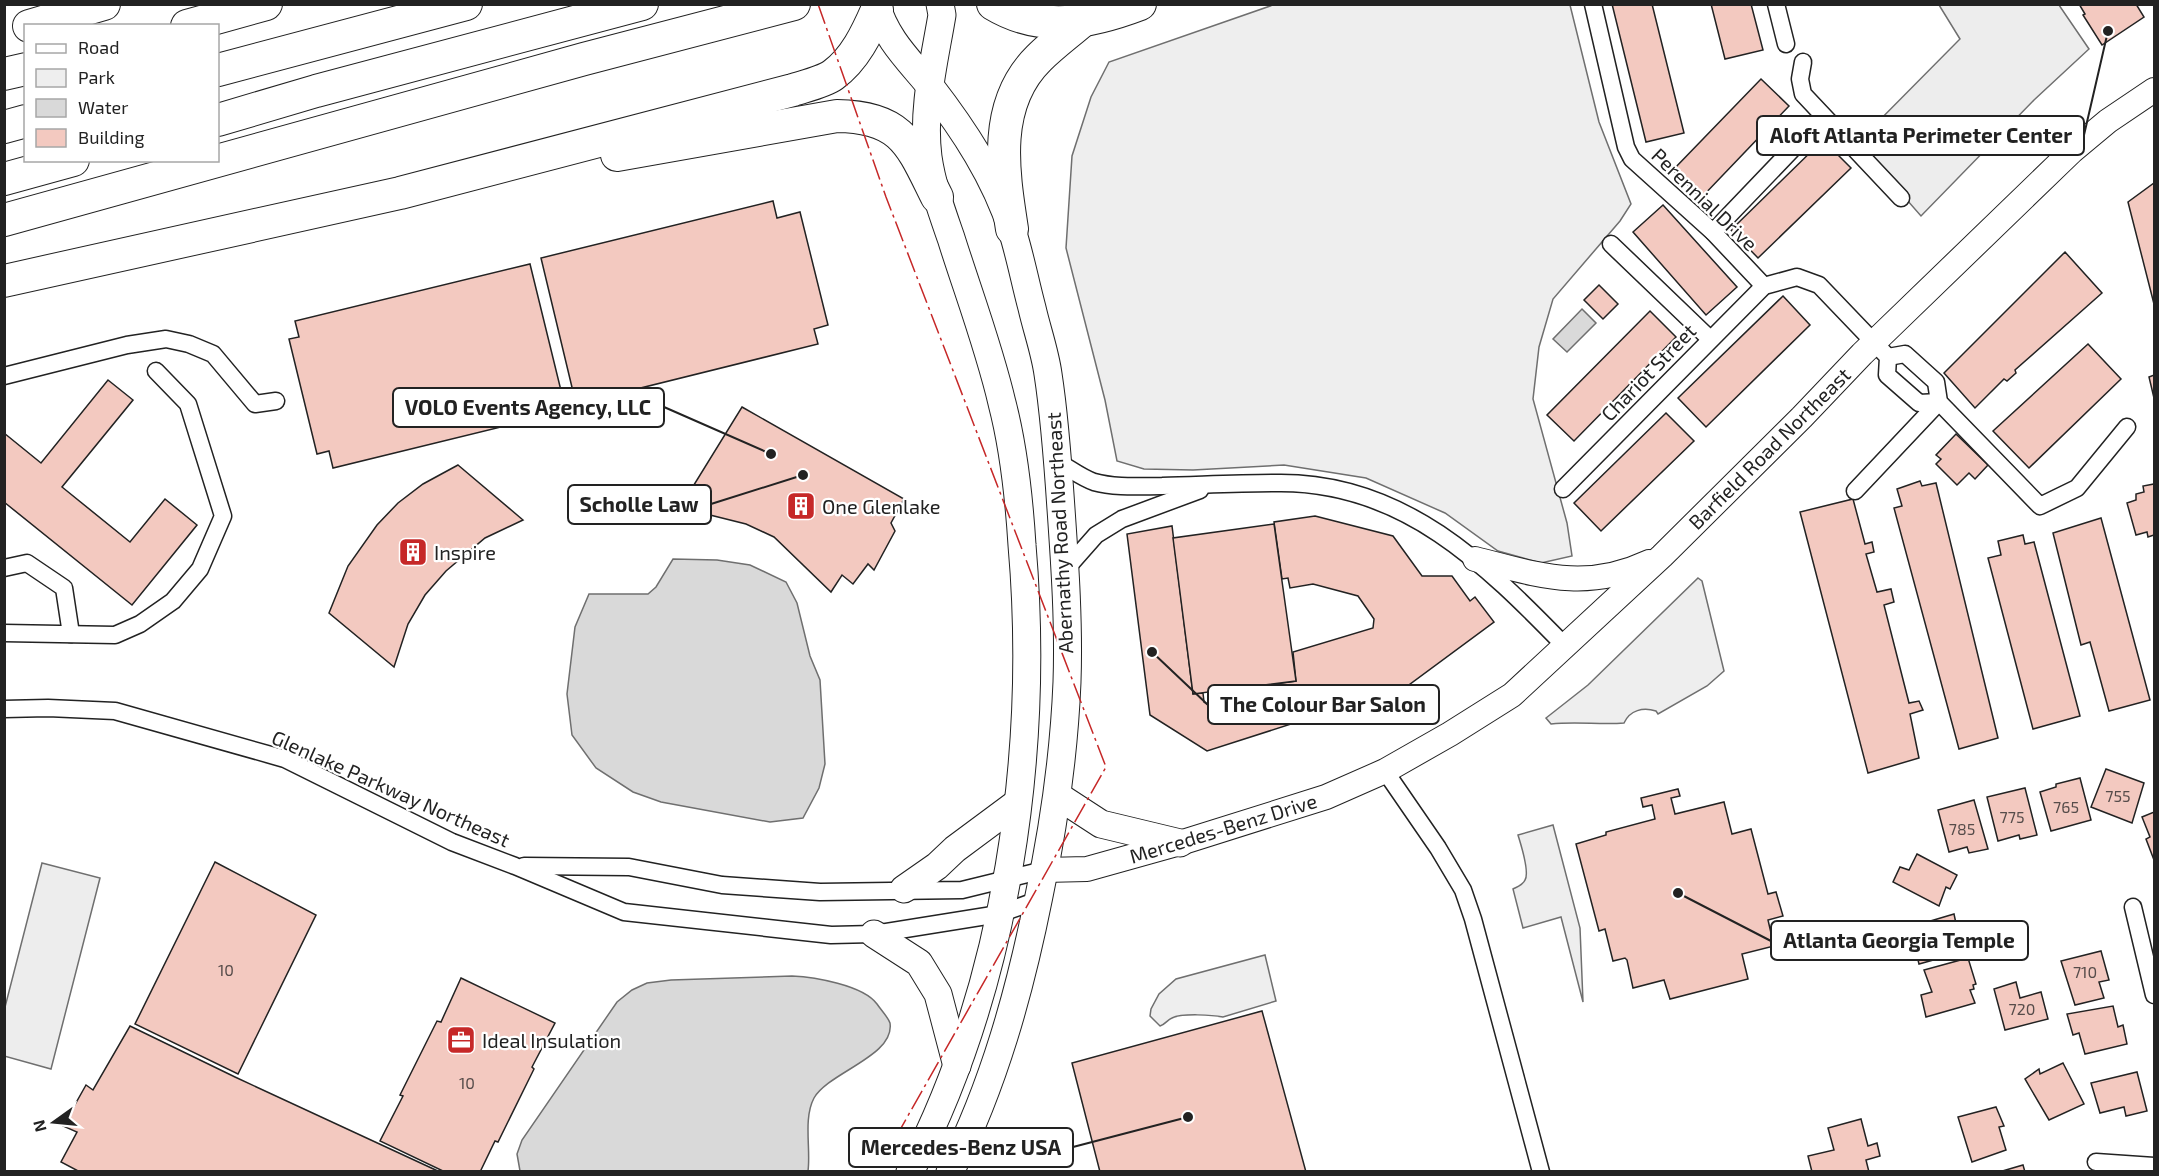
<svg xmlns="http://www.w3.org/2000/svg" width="2159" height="1176" font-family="'Exo 2',sans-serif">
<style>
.green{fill:#eee;stroke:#6f6f6f;stroke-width:1.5}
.parking{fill:#ededed;stroke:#6f6f6f;stroke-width:1.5}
.water{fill:#d9d9d9;stroke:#6f6f6f;stroke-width:1.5}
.building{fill:#f3c9c0;stroke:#222;stroke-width:1.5}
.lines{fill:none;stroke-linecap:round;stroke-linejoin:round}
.street-casing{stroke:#222;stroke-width:19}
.secondary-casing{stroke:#222;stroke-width:26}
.primary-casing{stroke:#222;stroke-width:29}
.highway-casing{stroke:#222;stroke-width:34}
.street{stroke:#fff;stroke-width:16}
.secondary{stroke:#fff;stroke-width:24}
.primary{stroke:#fff;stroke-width:27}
.highway{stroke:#fff;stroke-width:32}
.power{stroke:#c62828;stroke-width:1.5;stroke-dasharray:21 4.5 3 4.5;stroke-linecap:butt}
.labels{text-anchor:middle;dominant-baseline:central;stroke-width:4.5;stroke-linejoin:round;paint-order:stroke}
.number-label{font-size:16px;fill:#564c4a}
.street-label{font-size:20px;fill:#222;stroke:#fff}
.poi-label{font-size:20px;fill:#222;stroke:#fff;text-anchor:start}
.leader{fill:none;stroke:#222;stroke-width:2}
.callout-dot{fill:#222;stroke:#fff;stroke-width:2}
.callout{fill:#fff;stroke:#222;stroke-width:2}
.callout-label{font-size:21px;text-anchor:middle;font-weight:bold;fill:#222}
</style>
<rect width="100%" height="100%" fill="#fff"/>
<g class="green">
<path d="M1273 5H1570L1599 122 1631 204 1620 221 1553 299 1539 347 1533 399 1567 523 1572 556 1541 563 1498 551 1445 513 1366 478 1284 465 1193 470 1144 469 1117 461 1105 400 1066 248 1072 156 1091 97 1109 62Z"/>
<path d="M1698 578 1702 581 1724 671 1707 686 1658 714 1656 711C1643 707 1630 710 1624 723 1600 725 1576 721 1551 724L1546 718 1588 685Z"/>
<path d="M1553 825 1580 928 1583 1002 1561 917 1523 928 1513 889C1517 887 1523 885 1525 880 1530 872 1521 845 1518 835Z"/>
<path d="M1265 955 1276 1001 1223 1017C1213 1015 1182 1013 1172 1018 1167 1020 1166 1024 1160 1026L1150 1016 1151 1009 1159 994 1176 979Z"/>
</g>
<g class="parking">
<path d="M1939 5H2059L2089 49 2034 100 1921 216 1857 143 1960 39Z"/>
<path d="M42 863 100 878 51 1069 4 1056 5 1007Z"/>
</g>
<g class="water">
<path d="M1582 309 1596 323 1567 352 1553 339Z"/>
<path d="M673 559 717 560 750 565 786 582 797 603 810 656 820 680 825 764 819 788 803 818 770 822 661 802 633 792 596 768 572 735 567 694 575 627 589 594H648L656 587Z"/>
<path d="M792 976C814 977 863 985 877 1004 881 1010 888 1017 890 1023 895 1056 829 1072 814 1098 803 1119 811 1149 808 1171H520L517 1154 522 1140 617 1002 632 990 647 983 671 980Z"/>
</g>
<g class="building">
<path d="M1612 4H1652L1684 133 1646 142Z"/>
<path d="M1711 4H1751L1763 50 1725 59Z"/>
<path d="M2079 4H2136L2144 17 2102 45 2083 15 2085 14Z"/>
<path d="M1761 79 1789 106 1701 198 1673 170Z"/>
<path d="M1823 140 1851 168 1758 258 1731 230Z"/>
<path d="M2154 183V304L2128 202Z"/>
<path d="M773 201 777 218 800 212 828 325 814 329 818 344 576 404 541 258Z"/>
<path d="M1663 205 1737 287 1706 315 1633 232Z"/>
<path d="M2065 252 2102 293 2015 370 2016 373 2007 381 2004 379 1975 408 1944 373Z"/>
<path d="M530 264 566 411 333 468 329 451 317 454 289 339 299 337 295 321Z"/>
<path d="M1599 285 1618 304 1603 319 1584 300Z"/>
<path d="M1783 296 1810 325 1706 427 1678 398Z"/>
<path d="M1650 311 1676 337 1574 441 1547 415Z"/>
<path d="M2088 344 2121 379 2029 468 1993 431Z"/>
<path d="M2154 375V398L2149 377Z"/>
<path d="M108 380 133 400 62 487 130 542 165 499 197 525 132 605 4 502V433L41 463Z"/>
<path d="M742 407 904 499 891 523 895 531 874 570 868 564 853 584 842 575 831 592 774 537 746 524 698 512 708 497 692 488Z"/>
<path d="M1666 413 1694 441 1601 531 1574 503Z"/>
<path d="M1956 434 1988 465 1975 479 1969 473 1957 485 1936 464 1941 459 1936 455Z"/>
<path d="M458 465 523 520 485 538 446 571 425 595 408 624 394 667 329 613 348 566 377 525 398 503 423 484Z"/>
<path d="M1920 481 1922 486 1936 483 1998 738 1959 749 1894 508 1902 506 1897 489Z"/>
<path d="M2154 484V535L2148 537 2147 532 2136 535 2127 503 2136 500V494L2144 492 2143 486Z"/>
<path d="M1853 499 1865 544 1872 542 1874 552 1866 554 1877 592 1891 589 1894 602 1884 605 1909 703 1919 701 1923 710 1910 714 1919 758 1868 773 1800 512Z"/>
<path d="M1315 516 1393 536 1422 576H1452L1470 601 1475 597 1494 622 1406 687 1207 751 1150 715 1127 534 1172 526 1193 694 1203 693 1204 702 1210 706 1242 697 1241 689 1296 681 1293 652 1373 628 1374 619 1358 596 1313 584 1290 588 1288 578 1282 579 1274 522Z"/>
<path d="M2101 518 2150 700 2109 711 2090 642 2081 645 2053 533Z"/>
<path d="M1274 524 1296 681 1193 694 1173 538Z"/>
<path d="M2023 535 2025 544 2034 542 2080 716 2033 729 1988 558 2001 555 1998 541Z"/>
<path d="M2106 769 2144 783 2132 823 2091 807Z"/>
<path d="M2080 778 2091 820 2051 831 2040 792 2056 787V784Z"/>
<path d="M2025 788 2037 835 2020 839 2019 835 1998 841 1987 797Z"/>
<path d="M1678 789 1680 796 1671 798 1675 814 1724 802 1732 834 1751 829 1768 894 1776 892 1783 916 1768 920 1774 946 1742 954 1748 979 1670 999 1664 980 1633 988 1627 960 1625 958 1613 961 1605 929 1599 931 1576 844 1606 835V832L1655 819 1652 805 1643 807 1641 798Z"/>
<path d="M1974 800 1988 849 1969 853 1967 847 1949 852 1938 810Z"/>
<path d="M2154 812V860L2146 839 2150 837 2142 817Z"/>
<path d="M1917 854 1957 875 1950 889 1946 887 1939 906 1893 882 1900 867 1909 870Z"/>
<path d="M215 862 316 915 238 1074 135 1024Z"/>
<path d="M1954 914 1962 952 1919 964 1910 927Z"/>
<path d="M2101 951 2109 980 2099 982 2104 998 2075 1005 2061 961Z"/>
<path d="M1968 958 1976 984 1973 985 1974 989 1970 990 1975 1003 1926 1017 1921 995 1932 992 1924 970Z"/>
<path d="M461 978 555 1023 532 1067 534 1069 498 1142 495 1141 480 1172H445L380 1141 403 1096 400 1095 437 1021 441 1022Z"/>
<path d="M2016 982 2020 998 2041 992 2048 1019 2005 1030 1994 989Z"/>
<path d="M2113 1006 2118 1027 2123 1025 2127 1044 2085 1054 2079 1033 2073 1035 2067 1014Z"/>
<path d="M1262 1011 1306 1172H1100L1072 1063Z"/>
<path d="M130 1026 235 1077 440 1172H80L61 1162 77 1132 63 1126 86 1085 93 1090Z"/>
<path d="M2063 1063 2084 1104 2049 1120 2025 1079 2039 1069 2040 1074Z"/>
<path d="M2137 1072 2147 1111 2126 1116 2124 1107 2100 1113 2091 1083Z"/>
<path d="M1996 1107 2004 1126 1999 1127 2006 1150 1972 1162 1958 1117Z"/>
<path d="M1861 1119 1868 1146 1877 1143 1880 1156 1866 1160 1869 1172H1812L1808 1156 1834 1150 1828 1128Z"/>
<path d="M2023 1165 2025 1172H1999Z"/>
</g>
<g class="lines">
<g class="street-casing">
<g id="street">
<path d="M1593 4 1626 147 1632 159 1713 232 1764 286"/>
<path d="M1776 4 1786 44"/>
<path d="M1803 62 1800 79 1803 94 1901 198"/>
<path d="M1713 232 1805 136"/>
<path d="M1611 244 1710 339"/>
<path d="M1888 357 1905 354 1936 382 1939 402 2040 506 2077 488 2127 427"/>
<path d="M4 376 127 345 166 339 189 344 213 354 255 404 276 401"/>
<path d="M1058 462C1069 468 1082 478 1094 482 1115 488 1141 486 1162 486 1202 485 1242 483 1281 483 1404 483 1485 564 1565 646"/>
<path d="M1563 489 1764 286 1797 277 1819 285 1888 357 1887 375 1919 403 1939 402"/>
<path d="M1855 491 1939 402"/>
<path d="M4 568 27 563 64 588 71 634"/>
<path d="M1066 569 1096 535 1122 519 1200 490"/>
<path d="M4 633 115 635 140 624 173 601 200 569 223 516 188 404 156 371"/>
<path d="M4 709 48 708 115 711 285 759 452 842 515 866 624 912 831 935 874 934 999 914 1038 900"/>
<path d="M1385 771 1438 848 1463 890 1473 919 1541 1172"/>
<path d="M524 866 629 867 722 885 820 892 962 890 1044 870"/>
<path d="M2133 907 2154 995"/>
<path d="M2096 1162 2154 1166"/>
</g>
</g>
<g class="secondary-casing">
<g id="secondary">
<path d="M1475 559C1539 575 1585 592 1649 562"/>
<path d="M1044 870 1087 869 1180 843 1326 797 1385 771 1450 734 1512 695 1662 556 1802 417 1862 354 2072 151 2108 121 2154 90"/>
</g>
</g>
<g class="primary-casing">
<g id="primary">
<path d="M876 4C886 39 908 59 930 86 964 130 995 177 1012 230 1020 255 1025 282 1032 308 1037 330 1045 352 1048 374 1055 419 1058 464 1061 509 1065 566 1069 625 1067 682 1064 755 1054 825 1039 896 1020 991 994 1085 950 1172"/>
<path d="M1058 796 1101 824 1180 843"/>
<path d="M904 889 937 866 955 849 1017 803"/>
<path d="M874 934 919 963 938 994 957 1066"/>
<path d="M910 1172C1007 985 1040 753 1022 545 1019 497 1014 449 1002 403 989 347 968 292 951 238 942 212 932 185 928 157 922 109 934 63 942 15L940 4"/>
</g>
</g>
<g class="highway-casing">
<g id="highway">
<path d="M993 4C1041 33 1090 23 1140 4"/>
<path d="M29 26 104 4"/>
<path d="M187 26 266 4"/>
<path d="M218 70 466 4"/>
<path d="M4 74 26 69"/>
<path d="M218 120 316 91 642 4"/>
<path d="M4 127 26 121"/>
<path d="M617 155 837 116C903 117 911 145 937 197"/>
<path d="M4 179 73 160"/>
<path d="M4 220 584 59 794 4"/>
<path d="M1012 229C1003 171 992 104 1039 58 1052 45 1067 34 1081 22"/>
<path d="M4 281 400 193 793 90C805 86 823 82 833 75 855 59 867 33 877 10"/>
</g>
</g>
<use href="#street" class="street"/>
<use href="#secondary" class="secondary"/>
<use href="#primary" class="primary"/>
<use href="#highway" class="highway"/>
<path class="power" d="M818 4 886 197 1106 767 876 1172"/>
</g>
<defs>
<g id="building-square" transform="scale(1.5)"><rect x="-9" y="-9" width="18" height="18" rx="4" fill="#c62828" stroke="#fff"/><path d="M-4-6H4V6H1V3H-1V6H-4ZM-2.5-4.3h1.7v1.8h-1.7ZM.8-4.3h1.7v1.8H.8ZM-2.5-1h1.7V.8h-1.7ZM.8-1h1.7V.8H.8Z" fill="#fff"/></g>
<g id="office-square" transform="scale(1.5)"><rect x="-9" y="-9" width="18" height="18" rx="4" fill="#c62828" stroke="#fff"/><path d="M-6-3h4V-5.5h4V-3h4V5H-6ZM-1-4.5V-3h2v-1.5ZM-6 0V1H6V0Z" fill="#fff"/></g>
</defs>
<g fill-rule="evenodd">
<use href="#building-square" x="801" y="506"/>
<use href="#building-square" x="413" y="552"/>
<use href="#office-square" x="461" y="1040"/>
</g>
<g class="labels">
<g class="number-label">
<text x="2118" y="795">755</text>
<text x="2066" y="806">765</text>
<text x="2012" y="816">775</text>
<text x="1962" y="828">785</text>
<text x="226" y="969">10</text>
<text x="2085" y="971">710</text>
<text x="2022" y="1008">720</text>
<text x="467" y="1082">10</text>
</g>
<g class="street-label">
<text transform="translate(1705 199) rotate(44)">Perennial Drive</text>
<text transform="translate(1648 372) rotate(-46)">Chariot Street</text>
<text transform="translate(1769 448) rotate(-45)">Barfield Road Northeast</text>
<text transform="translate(1059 533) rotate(-93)">Abernathy Road Northeast</text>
<text transform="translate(391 788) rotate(24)">Glenlake Parkway Northeast</text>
<text transform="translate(1223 828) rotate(-17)">Mercedes-Benz Drive</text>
</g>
<g class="poi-label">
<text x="822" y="506">One Glenlake</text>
<text x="434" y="552">Inspire</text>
<text x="482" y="1040">Ideal Insulation</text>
</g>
</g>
<path class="leader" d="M2108 31L2084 135M771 454L664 407M803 475L711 504M1152 652L1208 705M1678 893L1771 941M1188 1117L1073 1147"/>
<g class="callout-dot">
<circle cx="2108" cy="31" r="6"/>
<circle cx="771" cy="454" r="6"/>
<circle cx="803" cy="475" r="6"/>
<circle cx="1152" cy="652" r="6"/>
<circle cx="1678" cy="893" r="6"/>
<circle cx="1188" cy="1117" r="6"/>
</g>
<g class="callout">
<rect x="1757" y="116" width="327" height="39" rx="6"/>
<rect x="393" y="388" width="271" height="39" rx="6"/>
<rect x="568" y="485" width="143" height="39" rx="6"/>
<rect x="1208" y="685" width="231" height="39" rx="6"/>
<rect x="1771" y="921" width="257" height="39" rx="6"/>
<rect x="849" y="1128" width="224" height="39" rx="6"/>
</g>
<g class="callout-label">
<text x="1921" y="143">Aloft Atlanta Perimeter Center</text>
<text x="528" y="415">VOLO Events Agency, LLC</text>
<text x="639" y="512">Scholle Law</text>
<text x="1323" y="712">The Colour Bar Salon</text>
<text x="1899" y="948">Atlanta Georgia Temple</text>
<text x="961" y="1155">Mercedes-Benz USA</text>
</g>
<rect width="2159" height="1176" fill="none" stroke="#222222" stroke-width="12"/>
<rect x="24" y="24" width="195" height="138" fill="#ffffff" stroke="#a7a7a7" stroke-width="1.5"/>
<rect x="36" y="44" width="30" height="9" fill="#ffffff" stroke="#a7a7a7" stroke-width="1.5"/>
<text x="78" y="54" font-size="18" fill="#222222">Road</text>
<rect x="36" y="69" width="30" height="18" fill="#eeeeee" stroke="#a7a7a7" stroke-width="1.5"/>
<text x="78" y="84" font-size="18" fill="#222222">Park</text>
<rect x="36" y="99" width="30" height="18" fill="#d9d9d9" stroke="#a7a7a7" stroke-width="1.5"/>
<text x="78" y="114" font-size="18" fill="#222222">Water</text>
<rect x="36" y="129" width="30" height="18" fill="#f3c9c0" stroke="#a7a7a7" stroke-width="1.5"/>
<text x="78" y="144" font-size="18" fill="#222222">Building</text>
<g transform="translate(54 1122) rotate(255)" stroke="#ffffff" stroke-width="4.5" paint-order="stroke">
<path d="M0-4.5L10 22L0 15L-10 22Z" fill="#222222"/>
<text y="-9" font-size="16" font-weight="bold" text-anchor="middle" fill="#222222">N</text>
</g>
</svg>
